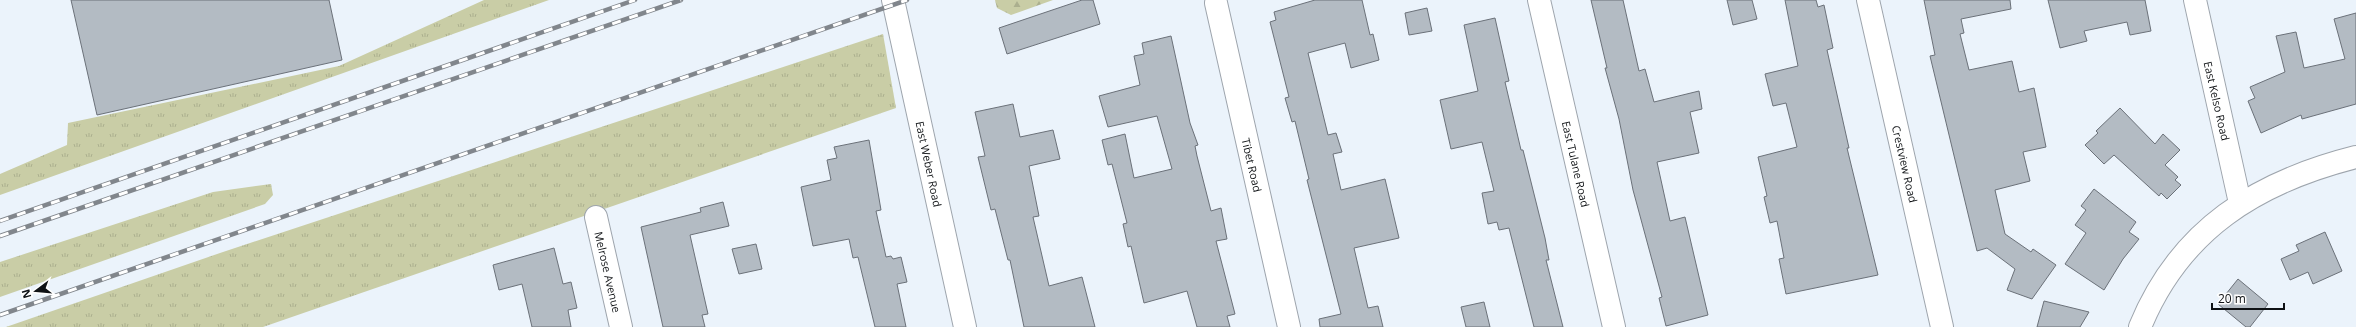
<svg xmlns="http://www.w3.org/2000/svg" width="2356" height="327" font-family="'Open Sans',sans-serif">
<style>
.grass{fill:url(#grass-tufts)}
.forest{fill:url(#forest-firs)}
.building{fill:#b3bbc3;stroke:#6b7179}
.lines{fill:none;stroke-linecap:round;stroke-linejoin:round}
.minor-casing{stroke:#9ea5ad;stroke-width:24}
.tertiary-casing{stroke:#9ea5ad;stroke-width:24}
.minor{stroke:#fff;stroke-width:22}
.tertiary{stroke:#fff;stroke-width:22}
.rail-casing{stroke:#81868c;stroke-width:4.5}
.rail{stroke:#fff;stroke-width:3;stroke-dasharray:9;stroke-linecap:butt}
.labels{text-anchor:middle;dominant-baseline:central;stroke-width:3;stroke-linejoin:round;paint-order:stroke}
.street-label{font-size:11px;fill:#0f1215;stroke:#fff}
</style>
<defs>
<pattern id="grass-tufts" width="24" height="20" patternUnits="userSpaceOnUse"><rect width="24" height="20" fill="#c9cda6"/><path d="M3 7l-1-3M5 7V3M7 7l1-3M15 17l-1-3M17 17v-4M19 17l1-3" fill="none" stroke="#abaf8e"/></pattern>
<pattern id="forest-firs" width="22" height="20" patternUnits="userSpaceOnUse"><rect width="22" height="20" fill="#c9cda6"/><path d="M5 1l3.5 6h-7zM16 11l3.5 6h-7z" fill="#abaf8e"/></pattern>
</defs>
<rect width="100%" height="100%" fill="#ebf3fb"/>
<g class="grass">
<path d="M484 0H549L0 195V174L67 145 68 123 339 66Z"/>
<path d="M883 34 896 108 263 327H6L220 253Z"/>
<path d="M271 184 273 195 265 204 0 297V262L213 192Z"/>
</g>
<path class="forest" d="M995 0H1053L1011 15 997 8Z"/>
<g class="building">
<path d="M71 0H329L342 60 97 115Z"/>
<path d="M1082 0H1093L1100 24 1007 54 999 28Z"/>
<path d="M1315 0H1362L1370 35 1373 34 1379 60 1351 68 1345 43 1308 53 1328 135 1336 133 1342 152 1333 154 1341 190 1385 179 1399 238 1354 248 1368 308 1378 306 1383 327H1320L1319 319 1341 314 1307 180 1309 179 1295 121 1292 122 1285 98 1289 97 1270 22 1276 20 1274 12Z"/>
<path d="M1591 0H1623L1639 71 1645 69 1654 102 1699 91 1702 109 1690 112 1699 153 1657 162 1670 221 1685 217 1708 315 1666 326 1659 298 1662 297 1633 190 1619 119 1605 68H1607Z"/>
<path d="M1727 0H1752L1757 19 1733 25Z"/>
<path d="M1785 0H1816L1818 7 1824 5 1833 48 1827 50 1849 148H1847L1878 275 1786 294 1779 259 1784 258 1777 221 1770 223 1764 197 1767 196 1758 157 1797 147 1786 103 1773 106 1765 74 1798 66Z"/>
<path d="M1924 0H2010L2011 9 1961 19 1964 33 1960 34 1969 70 2012 61 2019 92 2034 88 2046 147 2023 152 2030 181 1995 190 2005 234 2031 252 2033 249 2056 265 2032 299 2007 290 2015 269 1987 248 1977 251 1930 56 1935 55Z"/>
<path d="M2048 0H2145L2151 31 2130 35 2127 22 2084 31 2087 41 2060 48Z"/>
<path d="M1427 8 1432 31 1409 35 1405 13Z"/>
<path d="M2356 13V104L2302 119 2301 115 2261 133 2248 101 2255 98 2250 87 2285 72 2276 36 2296 32 2304 68 2345 59 2334 19Z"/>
<path d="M1495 18 1509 81 1505 82 1521 150H1523L1545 238 1549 260H1546L1563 327H1534L1509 228 1499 230 1497 222 1488 224 1482 193 1494 191 1482 142 1451 149 1440 100 1478 91 1464 25Z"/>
<path d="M1171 36 1190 123 1198 145 1195 146 1197 156 1211 211 1221 208 1227 239 1216 241 1235 314 1227 316 1230 327H1197L1187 291 1144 303 1131 246 1128 247 1123 224 1127 223 1112 164 1108 165 1102 140 1125 134 1134 178 1172 169 1157 116 1108 127 1099 96 1140 85 1134 56 1144 54 1142 43Z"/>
<path d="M1013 104 1020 137 1053 130 1060 159 1029 166 1039 216 1033 217 1049 286 1082 277 1095 327H1024L1010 260H1008L995 209 991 210 978 157 985 156 975 112Z"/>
<path d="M2120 108 2155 144 2163 134 2180 150 2165 165 2178 177 2175 180 2181 185 2167 199 2161 193 2159 196 2114 155 2104 164 2085 145 2098 133 2096 131Z"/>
<path d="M869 140 881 210 876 211 886 257 891 256 893 259 901 257 907 282 897 284 906 327H875L858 257 853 258 849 239 813 246 801 187 831 180 827 160 837 158 834 147Z"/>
<path d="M2094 189 2136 222 2129 232 2139 239 2123 259 2104 290 2065 264 2086 233 2075 225 2086 210 2081 206Z"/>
<path d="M723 202 729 226 690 235 708 314 702 315 705 327H663L641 227 701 212 700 208Z"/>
<path d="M2325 232 2342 271 2313 284 2308 272 2290 280 2281 259 2299 251 2296 245Z"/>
<path d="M756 244 762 269 739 274 732 249Z"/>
<path d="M554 248 563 284 571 282 577 308 568 310 571 327H532L522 284 499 290 493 265Z"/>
<path d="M2238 279 2268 304 2250 327H2246L2218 304Z"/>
<path d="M2044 301 2089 312 2080 327H2037Z"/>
<path d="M1484 302 1490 327H1466L1461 307Z"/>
</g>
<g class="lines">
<g class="minor-casing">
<g id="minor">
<path d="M1539 0 1614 327"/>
<path d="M1868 0 1942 327"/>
<path d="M2195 0 2240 203"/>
<path d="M1216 3 1289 327"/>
<path d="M596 217 621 327"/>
<path d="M2140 327C2180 229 2257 182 2356 157"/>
</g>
</g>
<g class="tertiary-casing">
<path id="tertiary" d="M893 0 965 327"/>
</g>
<use href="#minor" class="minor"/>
<use href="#tertiary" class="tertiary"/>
<g class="rail-casing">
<g id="rail">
<path d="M0 221 635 0"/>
<path d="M0 236 681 0"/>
<path d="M0 315 907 0"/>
</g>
</g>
<use href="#rail" class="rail"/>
</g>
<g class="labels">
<g class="street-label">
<text transform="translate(2217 101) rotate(77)">East Kelso Road</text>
<text transform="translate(929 164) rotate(78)">East Weber Road</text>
<text transform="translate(1576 164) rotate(77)">East Tulane Road</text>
<text transform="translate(1905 164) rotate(77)">Crestview Road</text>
<text transform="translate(1252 165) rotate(77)">Tibet Road</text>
<text transform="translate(608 272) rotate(77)">Melrose Avenue</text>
</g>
</g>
<g transform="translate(36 291) rotate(254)" stroke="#ffffff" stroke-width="3" paint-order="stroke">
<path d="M0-3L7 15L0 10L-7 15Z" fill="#0f1215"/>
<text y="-6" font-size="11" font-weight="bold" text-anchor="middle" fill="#0f1215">N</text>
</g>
<path d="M2212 303v6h72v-6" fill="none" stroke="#0f1215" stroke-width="2"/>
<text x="2218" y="303" font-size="12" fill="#0f1215" stroke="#ffffff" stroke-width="3" paint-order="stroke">20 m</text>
</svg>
